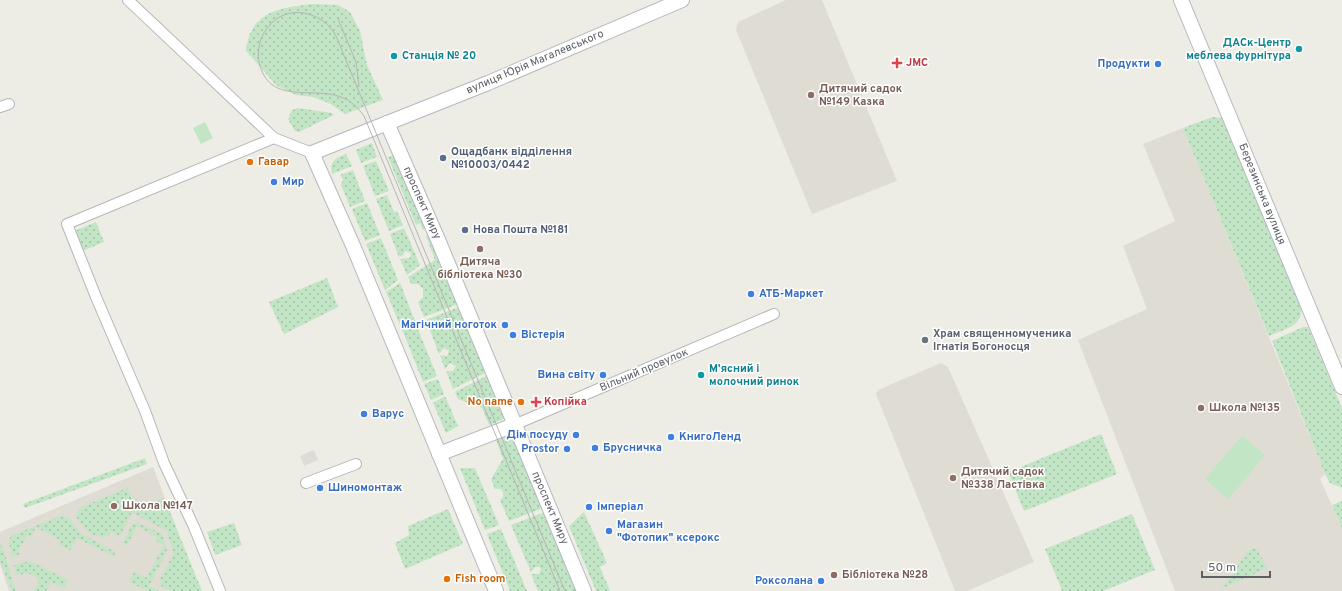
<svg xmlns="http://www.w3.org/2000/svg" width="1342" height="591" font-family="Overpass,sans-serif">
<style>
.industrial{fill:#dddcd7}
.education{fill:#dedcd3}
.grass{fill:url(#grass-dots)}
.garden{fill:#c2e5c5}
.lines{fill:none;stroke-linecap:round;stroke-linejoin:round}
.street-casing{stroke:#b5b6bb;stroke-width:12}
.secondary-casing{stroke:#b6b8be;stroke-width:16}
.street{stroke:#fff;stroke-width:10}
.secondary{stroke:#fff;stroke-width:14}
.tram{stroke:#b5b6b6;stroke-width:1}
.culture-dot{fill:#0f9aa8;stroke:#fff;stroke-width:1.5}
.health-dot{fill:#e0444e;stroke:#fff;stroke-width:1.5}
.shop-dot{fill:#3f7fe0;stroke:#fff;stroke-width:1.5}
.education-dot{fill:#8d6e63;stroke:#fff;stroke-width:1.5}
.service-dot{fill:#5c6f8a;stroke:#fff;stroke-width:1.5}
.food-dot{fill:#e8710a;stroke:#fff;stroke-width:1.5}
.worship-dot{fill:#6b7280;stroke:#fff;stroke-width:1.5}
.labels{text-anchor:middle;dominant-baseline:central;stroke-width:3;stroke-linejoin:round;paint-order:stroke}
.culture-label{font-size:11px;font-weight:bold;fill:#0d838f;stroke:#fff;text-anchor:start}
.street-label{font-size:11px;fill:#5c5f64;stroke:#fff}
.health-label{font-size:11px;font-weight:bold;fill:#be3a42;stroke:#fff;text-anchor:start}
.shop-label{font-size:11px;font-weight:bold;fill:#366cbe;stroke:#fff;text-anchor:start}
.education-label{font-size:11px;font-weight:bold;fill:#785e54;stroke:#fff;text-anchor:start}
.service-label{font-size:11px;font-weight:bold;fill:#4e5e75;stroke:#fff;text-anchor:start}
.food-label{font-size:11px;font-weight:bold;fill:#c56008;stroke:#fff;text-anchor:start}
.worship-label{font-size:11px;font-weight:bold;fill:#5b616d;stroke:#fff;text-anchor:start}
</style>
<defs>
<pattern id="grass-dots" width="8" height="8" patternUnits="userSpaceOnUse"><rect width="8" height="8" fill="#c2e5c5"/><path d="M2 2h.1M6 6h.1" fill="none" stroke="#a1bda4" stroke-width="1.8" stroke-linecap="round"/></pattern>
</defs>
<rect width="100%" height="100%" fill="#eeede5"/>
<path class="industrial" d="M314 450 318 460 304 466 300 456Z"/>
<g class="education">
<path d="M786 0H822L897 181 812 214 736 30 738 22Z"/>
<path d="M1183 128 1325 474 1320 479 1342 528V591H1175L1078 340 1147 309 1123 246 1175 221 1143 144Z"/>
<path d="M941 363 948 367 1034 562 967 591H955L876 394 878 390Z"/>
<path d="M153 467 201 591H9L0 564V532Z"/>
</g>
<g class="grass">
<path d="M312 4 338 5 350 12 360 31 367 65 383 100 345 114 329 103 313 97 296 95 276 85 246 51C250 12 278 8 312 4Z"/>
<path d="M298 108 332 113 334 115 299 132 295 131 288 119 292 110Z"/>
<path d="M1212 117 1222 118 1301 307C1304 326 1284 329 1269 336L1183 128Z"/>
<path d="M372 143 377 157 361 163 356 150Z"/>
<path d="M346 154 352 166 332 174C328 162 337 157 346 154Z"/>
<path d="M395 155 426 228 423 230 420 223 416 225 388 157Z"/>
<path d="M376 161 389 191 375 196 363 166Z"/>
<path d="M353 170 365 201 350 207 341 185 343 179 340 175Z"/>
<path d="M387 195 394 212 397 211 403 225 389 231 376 199Z"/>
<path d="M367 203 380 235 365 241 352 209Z"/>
<path d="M96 222 104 242 80 252 72 232Z"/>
<path d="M404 228 420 265 407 275 400 259 410 258 411 253 405 251 403 255 399 257 390 234Z"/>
<path d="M429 234 458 304 424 317 418 302 423 297V289L418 284H411L408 277 435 260 426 236Z"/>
<path d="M381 238 398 280 385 290 366 244Z"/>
<path d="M327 278 338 307 284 334 269 302Z"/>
<path d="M400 283 415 321 401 327 386 292Z"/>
<path d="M459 307 487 372 453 389 446 371H453L456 366 450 363 445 369 440 355 447 356 449 351 444 348 439 354 426 320Z"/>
<path d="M416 324 437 376 423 382 402 329Z"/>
<path d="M1303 327H1308L1342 408V488L1330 483 1325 474 1272 341Z"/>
<path d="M488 375 504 415V419L489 425 482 408 458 399 455 392Z"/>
<path d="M438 379 444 394 431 400 424 384Z"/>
<path d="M445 396 458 426 446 433 433 403Z"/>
<path d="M1101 434 1117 474 1024 511 1008 472Z"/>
<path d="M503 437H513L543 508 509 521 500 500 503 497V492L500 489H495L491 479 503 459 496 440Z"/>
<path d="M145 458 147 464 25 508 23 504Z"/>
<path d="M460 468H475L499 525 485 530Z"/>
<path d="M127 488 132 498 148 505 164 498 202 591H171L161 586 160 579 174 554 167 531 132 512 120 536 111 532 108 536C95 541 81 526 76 516L80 508Z"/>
<path d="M1342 501V528L1332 505Z"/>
<path d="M448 509 463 544 405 569 395 543 409 535 408 526Z"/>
<path d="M545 512 578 591H538L531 574H539L541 569 539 567H535L531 572 511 525Z"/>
<path d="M584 512 607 563 600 567 610 591H596L569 526Z"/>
<path d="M1132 514 1155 570 1103 591H1062L1045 549Z"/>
<path d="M60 516 68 517 81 534 114 551 115 557 77 538 70 550 59 544 60 540 36 527 31 536 27 535 18 552 20 554 12 557 9 541 11 536Z"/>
<path d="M136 523H138L162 534 167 551 149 586 159 591H148L129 582 134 572 147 578 164 545 155 540 157 537 137 526 127 545 123 543 132 525Z"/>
<path d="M234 523 242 545 215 555 207 532Z"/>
<path d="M501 529 527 591H510L487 534Z"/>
<path d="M0 542C7 557 10 575 16 591H12L0 560Z"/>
<path d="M1253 548 1258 551 1267 568 1220 589 1232 575 1247 552Z"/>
<path d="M30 561 68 580 64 588 51 582 46 591H34L39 581 37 577 28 573 17 575 14 565Z"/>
</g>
<g class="garden">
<path d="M205 122 213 138 201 144 193 128Z"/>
<path d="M1242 436 1265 455 1228 499 1205 479Z"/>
</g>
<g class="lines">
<g class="street-casing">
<g id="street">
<path d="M128 0 274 138 312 153"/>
<path d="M0 107 9 104"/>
<path d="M514 425 774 314"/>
<path d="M306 483 356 464"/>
<path d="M220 591 194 527 164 463 145 411 96 297 67 224 274 138"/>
</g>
</g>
<g class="secondary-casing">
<g id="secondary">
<path d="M1181 0 1342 387"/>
<path d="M387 123 439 242 584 591"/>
<path d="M439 454 514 425"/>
<path d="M496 591 354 248 312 153 488 83 682 0"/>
</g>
</g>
<use href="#street" class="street"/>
<use href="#secondary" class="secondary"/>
<g class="tram">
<path d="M338 19 356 62 359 86"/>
<path d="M560 591 364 116C358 108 352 101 341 97 312 86 269 106 259 62 257 49 260 37 268 27 286 3 323 11 336 36L565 591"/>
</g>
</g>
<g class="culture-dot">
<circle cx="1299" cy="49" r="4"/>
<circle cx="394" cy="56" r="4"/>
<circle cx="701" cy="375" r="4"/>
</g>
<g class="health-dot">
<path d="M895 57h4v4h4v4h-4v4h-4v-4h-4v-4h4z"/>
<path d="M534 396h4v4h4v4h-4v4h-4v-4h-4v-4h4z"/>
</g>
<g class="shop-dot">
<circle cx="1158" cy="64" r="4"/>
<circle cx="274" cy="182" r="4"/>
<circle cx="751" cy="294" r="4"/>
<circle cx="505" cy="325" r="4"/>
<circle cx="513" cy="335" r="4"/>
<circle cx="603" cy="375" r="4"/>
<circle cx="364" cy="414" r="4"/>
<circle cx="576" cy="435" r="4"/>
<circle cx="671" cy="437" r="4"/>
<circle cx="595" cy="448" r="4"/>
<circle cx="567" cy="449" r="4"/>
<circle cx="320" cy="488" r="4"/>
<circle cx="589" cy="507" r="4"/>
<circle cx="609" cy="531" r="4"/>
<circle cx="821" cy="581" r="4"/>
</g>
<g class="education-dot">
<circle cx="811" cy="95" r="4"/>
<circle cx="480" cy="249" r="4"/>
<circle cx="1201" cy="408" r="4"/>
<circle cx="953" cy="478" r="4"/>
<circle cx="114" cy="506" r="4"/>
<circle cx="834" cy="575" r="4"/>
</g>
<g class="service-dot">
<circle cx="443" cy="158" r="4"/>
<circle cx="465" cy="230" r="4"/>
</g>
<g class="food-dot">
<circle cx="250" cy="162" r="4"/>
<circle cx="521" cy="402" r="4"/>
<circle cx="447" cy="579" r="4"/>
</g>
<circle class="worship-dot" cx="925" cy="340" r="4"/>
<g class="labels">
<g class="culture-label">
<text x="1291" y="43" text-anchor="end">ДАСк-Центр<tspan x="1291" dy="13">меблева фурнітура</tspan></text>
<text x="402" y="56">Станція № 20</text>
<text x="709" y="369">Мʼясний і<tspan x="709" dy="13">молочний ринок</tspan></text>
</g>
<g class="street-label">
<text transform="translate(535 62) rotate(-23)">вулиця Юрія Магалевського</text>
<text transform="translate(1262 194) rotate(68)">Березинська вулиця</text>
<text transform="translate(422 203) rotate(66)">проспект Миру</text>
<text transform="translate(644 370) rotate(-23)">Вільний провулок</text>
<text transform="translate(550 508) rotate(67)">проспект Миру</text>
</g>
<g class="health-label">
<text x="906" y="63">JMC</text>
<text x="544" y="402">Копійка</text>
</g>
<g class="shop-label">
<text x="1150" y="64" text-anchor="end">Продукти</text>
<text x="282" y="182">Мир</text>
<text x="759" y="294">АТБ-Маркет</text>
<text x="497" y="325" text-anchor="end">Магічний ноготок</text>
<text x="521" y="335">Вістерія</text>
<text x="595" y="375" text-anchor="end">Вина світу</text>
<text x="372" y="414">Варус</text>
<text x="568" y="435" text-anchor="end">Дім посуду</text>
<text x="679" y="437">КнигоЛенд</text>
<text x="603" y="448">Брусничка</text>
<text x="559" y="449" text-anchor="end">Prostor</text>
<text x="328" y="488">Шиномонтаж</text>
<text x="597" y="507">Імперіал</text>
<text x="617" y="525">Магазин<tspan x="617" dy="13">"Фотопик" ксерокс</tspan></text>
<text x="813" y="581" text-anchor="end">Роксолана</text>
</g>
<g class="education-label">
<text x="819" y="89">Дитячий садок<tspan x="819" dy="13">№149 Казка</tspan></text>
<text x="480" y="262" text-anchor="middle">Дитяча<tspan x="480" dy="13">бібліотека №30</tspan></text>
<text x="1209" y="408">Школа №135</text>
<text x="961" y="472">Дитячий садок<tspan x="961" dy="13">№338 Ластівка</tspan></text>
<text x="122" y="506">Школа №147</text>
<text x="842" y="575">Бібліотека №28</text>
</g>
<g class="service-label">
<text x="451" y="152">Ощадбанк відділення<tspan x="451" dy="13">№10003/0442</tspan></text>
<text x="473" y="230">Нова Пошта №181</text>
</g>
<g class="food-label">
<text x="258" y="162">Гавар</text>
<text x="513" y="402" text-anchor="end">No name</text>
<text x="455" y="579">Fish room</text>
</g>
<g class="worship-label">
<text x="933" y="334">Храм священномученика<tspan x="933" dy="13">Ігнатія Богоносця</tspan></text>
</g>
</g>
<path d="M1202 571v6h68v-6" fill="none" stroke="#5c5f64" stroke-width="2"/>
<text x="1208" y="571" font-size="12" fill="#5c5f64" stroke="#ffffff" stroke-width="3" paint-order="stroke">50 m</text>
</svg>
